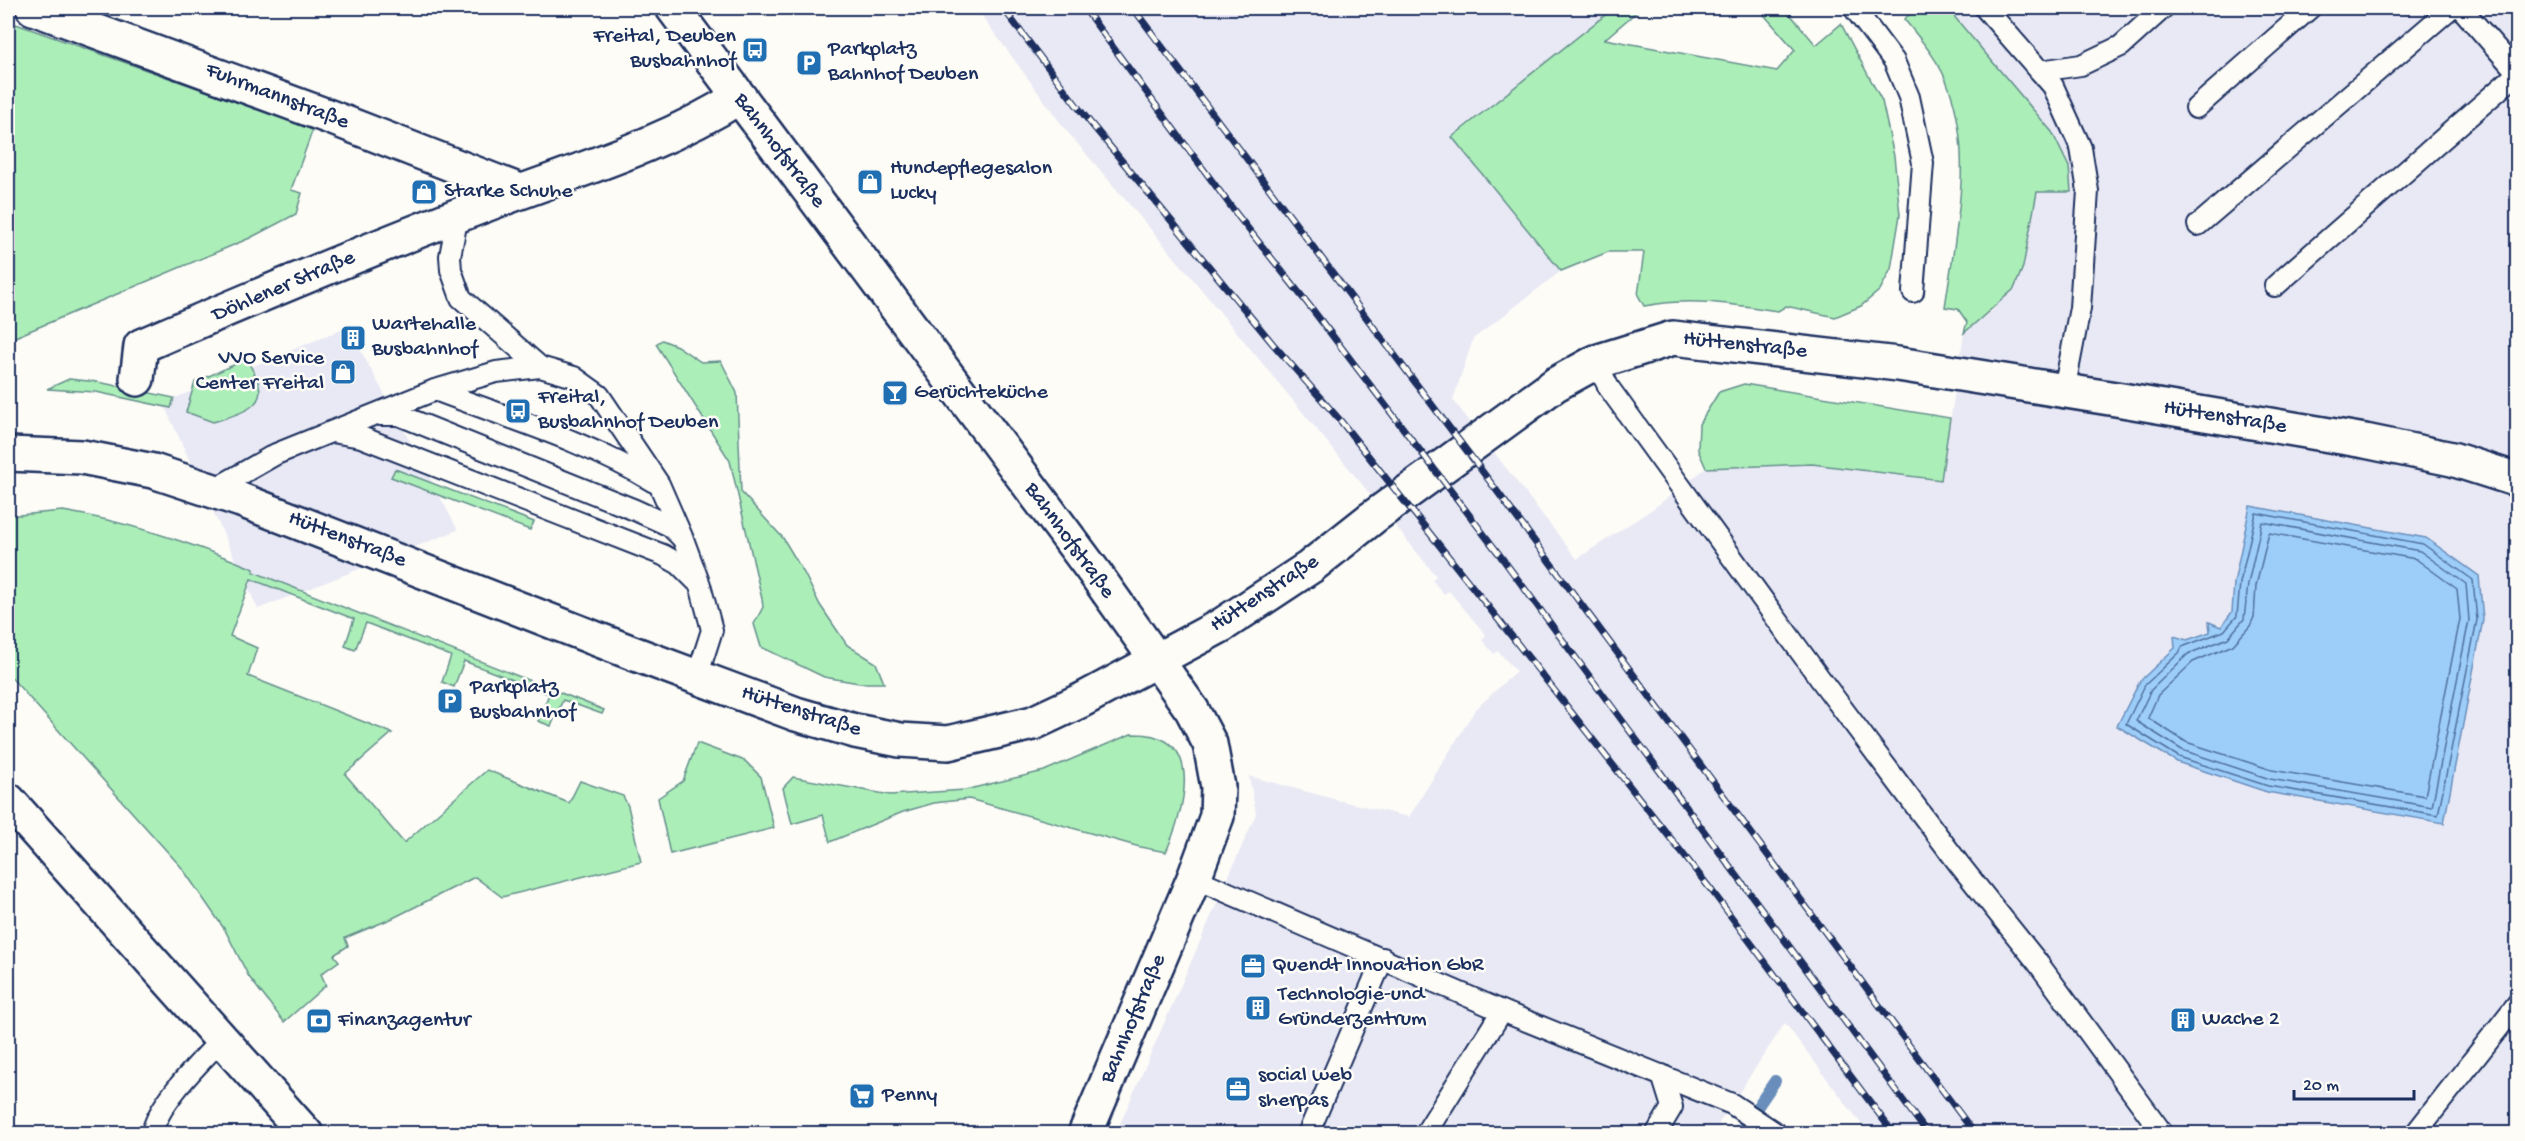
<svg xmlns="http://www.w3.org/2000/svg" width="2525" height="1141" font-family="'Gochi Hand',sans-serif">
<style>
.built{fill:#e9e9f5}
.green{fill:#aceeb8;stroke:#648e8b;stroke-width:1.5}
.water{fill:#9dcef9;stroke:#698ebb;stroke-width:1.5}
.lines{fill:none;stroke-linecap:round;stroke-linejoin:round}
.shore{stroke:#4f6f9c;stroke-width:1.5}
.stream{stroke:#698ebb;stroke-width:12}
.service-casing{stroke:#1b2f5e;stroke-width:24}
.minor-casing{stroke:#1b2f5e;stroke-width:38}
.tertiary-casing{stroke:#1b2f5e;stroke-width:38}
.secondary-casing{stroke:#1b2f5e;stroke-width:38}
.service{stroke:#fdfcf7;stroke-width:20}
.minor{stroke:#fdfcf7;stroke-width:33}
.tertiary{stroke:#fdfcf7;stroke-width:33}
.secondary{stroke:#fdfcf7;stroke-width:33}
.rail-casing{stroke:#1b2f5e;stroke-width:7}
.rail{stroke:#fdfcf7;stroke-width:4.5;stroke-dasharray:14;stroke-linecap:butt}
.labels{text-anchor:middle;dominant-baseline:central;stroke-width:5;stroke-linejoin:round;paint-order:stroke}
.poi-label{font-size:22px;fill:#1b2f5e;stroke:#fdfcf7;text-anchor:start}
.street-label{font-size:22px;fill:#1b2f5e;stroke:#fdfcf7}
</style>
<rect width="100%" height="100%" fill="#fdfcf7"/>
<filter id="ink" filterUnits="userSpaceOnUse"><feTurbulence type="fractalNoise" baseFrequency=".0167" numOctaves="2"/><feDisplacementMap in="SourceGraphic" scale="12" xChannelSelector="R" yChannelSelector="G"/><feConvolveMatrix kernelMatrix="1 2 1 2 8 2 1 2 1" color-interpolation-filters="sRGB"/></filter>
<g filter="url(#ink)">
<g class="built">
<path d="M976 8H1614L1452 137 1561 271 1473 339 1453 400 1577 559 1654 508 1706 468 1812 464 1941 480 1964 333 1995 308 2023 267 2037 191 2071 192 1971 34 1947 8H2517V1133H1868L1785 1023 1719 1123 1720 1133H1116L1256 814 1249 776 1337 800 1409 817 1475 710 1516 671 1498 651 1494 654 1482 640 1486 635 1449 591 1444 594 1432 580 1436 576 1356 477 1187 272 1065 129Z"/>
<path d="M348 327 458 530 258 609 163 403Z"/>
</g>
<g class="green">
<path d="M1614 8H1641L1605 39 1777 71 1795 50 1758 8H1785L1816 45 1841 24 1882 101 1894 156 1900 215 1891 269 1880 290 1861 306 1835 317 1786 306 1778 311C1731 304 1692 297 1644 306L1638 295 1644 252H1608L1561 271 1452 137Z"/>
<path d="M1918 8H1947L2052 132 2069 167 2071 192H2037L2023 267 2014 289 1964 333 1967 322 1958 309 1945 307C1955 237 1974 157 1949 88 1941 63 1921 40 1904 19Z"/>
<path d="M16 24 313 129 291 190 302 193 296 214 250 238 8 340V48Z"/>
<path d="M662 340 677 346 701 362 721 361 737 393 741 492 783 538 804 573 820 605 847 645 876 663 884 683H859L824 677 761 647 754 624 763 607 762 599 730 461 656 344Z"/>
<path d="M247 359C250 367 257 376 259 385 266 410 230 416 213 422L186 412 195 382Z"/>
<path d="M69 379 98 382 174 398 171 408 96 392 47 389Z"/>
<path d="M1744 384 1950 418 1941 480 1812 464 1706 468 1698 450 1699 424 1719 392Z"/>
<path d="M395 469 534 522 530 530 391 477Z"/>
<path d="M63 511C129 522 192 543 254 569V572L604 710 602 714 563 700 551 726 538 721 549 694 464 661 454 687 442 682 451 656 366 623 355 650 345 646 354 619 251 579 230 636 257 648 248 676 392 733 345 774 404 843 487 770 569 803 580 781 623 796 628 806 641 862 502 897 475 877 393 918 345 938 348 946 334 955 339 961 321 974 326 985 284 1022 249 977 225 930 182 868 8 674V516Z"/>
<path d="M1131 734C1141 734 1150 734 1159 738 1203 754 1179 822 1166 852L1140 847 969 799 934 803 903 812 830 842 823 815 792 824 783 788 793 777 890 795 965 790 1044 771Z"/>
<path d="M697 743 745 761 761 777 774 828 670 854 658 798 683 781Z"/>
</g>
<path class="water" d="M2250 506 2426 538 2479 576 2483 620 2444 823 2267 792 2177 762 2117 726 2140 681 2175 648 2174 636 2187 640 2210 632 2209 622 2221 627 2232 612 2234 583Z"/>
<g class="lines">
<g class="shore">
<path d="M2256 513 2423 544 2473 580 2477 620 2438 815 2268 786 2179 757 2126 724 2145 685 2179 653 2182 647 2224 631 2237 616 2240 583Z"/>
<path d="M2262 522 2420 551 2466 584 2469 620 2432 807 2270 779 2182 750 2136 721 2151 690 2188 654 2228 638 2244 619 2248 584Z"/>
<path d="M2269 533 2416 559 2457 589 2460 619 2425 796 2272 770 2186 742 2148 718 2158 695 2193 662 2233 645 2250 626 2254 617 2256 586Z"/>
</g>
<path class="stream" d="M1739 1134 1775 1081"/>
<g class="service-casing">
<g id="service">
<path d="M1854 8 1894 61 1909 97 1923 163 1913 292"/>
<path d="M1985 8 2053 86 2081 148 2088 191 2080 308 2064 391"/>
<path d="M2461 8 2518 73"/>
<path d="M2040 71 2081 65 2121 46 2163 8"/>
<path d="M2196 108 2310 8"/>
<path d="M458 215 450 256 451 270 461 298 540 367"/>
<path d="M2198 225 2451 8"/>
<path d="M2275 286 2518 73"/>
<path d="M1596 362 1609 388 1821 680 1959 864 2038 963 2163 1134"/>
<path d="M435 390C508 418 587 441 654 482"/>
<path d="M380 415H399L635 510 670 526 681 537"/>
<path d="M332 432 361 437 663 555 679 564 696 581"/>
<path d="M213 490 276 454 435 390 496 372 540 367 574 377 599 395 659 484 683 539 700 585 712 630 697 677"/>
<path d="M1194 878 1502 1011 1732 1104 1777 1134"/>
<path d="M152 1134C157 1104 200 1062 221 1040"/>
<path d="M1308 1134 1383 958"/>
<path d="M1425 1134 1502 1011"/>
<path d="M1656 1134 1672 1107 1662 1075"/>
<path d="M2415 1134 2518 1003"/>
</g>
</g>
<g class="minor-casing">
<g id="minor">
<path d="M33 8 330 117 520 191"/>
<path d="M673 8 1094 572 1192 710 1210 744 1218 787 1217 816 1194 878 1085 1134"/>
<path d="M137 379 141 346C255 297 369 249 485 205 571 172 661 147 739 97"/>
</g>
</g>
<g class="tertiary-casing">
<path id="tertiary" d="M8 800 306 1134"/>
</g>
<g class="secondary-casing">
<path id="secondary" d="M8 454 82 457 153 471 241 500 630 652 796 714 855 731 900 740 948 743 1033 723 1082 700 1222 625 1310 567 1372 518 1556 384 1596 362 1673 338 1898 364 2122 400 2365 441 2452 459 2518 480"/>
</g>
<use href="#service" class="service"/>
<use href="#minor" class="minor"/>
<use href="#tertiary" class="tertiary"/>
<use href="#secondary" class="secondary"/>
<g class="rail-casing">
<g id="rail">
<path d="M1003 8 1084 115 1273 344 1339 419 1513 638 1712 891 1894 1134"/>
<path d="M1084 8 1238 216 1312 309 1499 554 1928 1134"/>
<path d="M1133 8 1491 483 1975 1134"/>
</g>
</g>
<use href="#rail" class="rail"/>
</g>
</g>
<defs>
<g id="bus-square" transform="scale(1.35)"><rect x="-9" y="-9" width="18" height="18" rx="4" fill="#1f6fb2" stroke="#fdfcf7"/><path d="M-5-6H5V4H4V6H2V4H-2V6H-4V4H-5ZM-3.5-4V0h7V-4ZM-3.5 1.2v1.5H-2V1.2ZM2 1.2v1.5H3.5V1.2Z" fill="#fff"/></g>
<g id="parking-square" transform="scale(1.35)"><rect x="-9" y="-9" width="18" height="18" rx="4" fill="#1f6fb2" stroke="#fdfcf7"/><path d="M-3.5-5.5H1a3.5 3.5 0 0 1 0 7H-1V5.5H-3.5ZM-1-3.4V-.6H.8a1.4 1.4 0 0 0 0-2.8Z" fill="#fff"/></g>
<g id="shop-square" transform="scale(1.35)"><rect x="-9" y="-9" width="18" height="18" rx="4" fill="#1f6fb2" stroke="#fdfcf7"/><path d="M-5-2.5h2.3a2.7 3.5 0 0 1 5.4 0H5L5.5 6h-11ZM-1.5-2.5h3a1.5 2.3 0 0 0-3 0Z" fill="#fff"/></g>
<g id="building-square" transform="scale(1.35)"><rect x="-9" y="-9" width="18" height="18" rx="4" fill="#1f6fb2" stroke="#fdfcf7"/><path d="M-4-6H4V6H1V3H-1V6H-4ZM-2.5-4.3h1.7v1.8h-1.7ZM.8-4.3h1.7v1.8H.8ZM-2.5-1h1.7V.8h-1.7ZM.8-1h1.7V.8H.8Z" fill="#fff"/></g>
<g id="bar-square" transform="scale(1.35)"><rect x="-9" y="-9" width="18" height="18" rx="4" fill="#1f6fb2" stroke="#fdfcf7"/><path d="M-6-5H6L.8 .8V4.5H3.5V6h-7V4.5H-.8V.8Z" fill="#fff"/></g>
<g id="office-square" transform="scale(1.35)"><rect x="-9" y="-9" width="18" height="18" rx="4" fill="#1f6fb2" stroke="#fdfcf7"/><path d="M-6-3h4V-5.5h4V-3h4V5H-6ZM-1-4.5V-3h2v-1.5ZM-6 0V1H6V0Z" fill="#fff"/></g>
<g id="bank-square" transform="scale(1.35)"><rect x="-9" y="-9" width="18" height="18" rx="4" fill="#1f6fb2" stroke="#fdfcf7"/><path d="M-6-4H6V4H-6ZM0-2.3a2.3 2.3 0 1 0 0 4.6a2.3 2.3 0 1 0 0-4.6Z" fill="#fff"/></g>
<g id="supermarket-square" transform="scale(1.35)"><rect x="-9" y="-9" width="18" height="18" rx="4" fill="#1f6fb2" stroke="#fdfcf7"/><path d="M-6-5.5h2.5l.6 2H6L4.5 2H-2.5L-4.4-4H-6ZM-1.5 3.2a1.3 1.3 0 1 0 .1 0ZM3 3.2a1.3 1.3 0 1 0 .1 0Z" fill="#fff"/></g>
</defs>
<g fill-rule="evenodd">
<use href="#bus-square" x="755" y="50"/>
<use href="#parking-square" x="809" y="63"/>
<use href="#shop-square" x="870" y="182"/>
<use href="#shop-square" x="424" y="192"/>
<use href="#building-square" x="353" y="338"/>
<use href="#shop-square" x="343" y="372"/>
<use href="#bar-square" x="895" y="393"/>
<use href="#bus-square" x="518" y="411"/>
<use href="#parking-square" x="450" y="701"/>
<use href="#office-square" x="1253" y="966"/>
<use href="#building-square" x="1258" y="1008"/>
<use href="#building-square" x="2183" y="1020"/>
<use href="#bank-square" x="319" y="1021"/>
<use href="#office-square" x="1238" y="1089"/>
<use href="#supermarket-square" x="862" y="1096"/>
</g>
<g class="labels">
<g class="poi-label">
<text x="736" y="37" text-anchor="end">Freital, Deuben<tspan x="736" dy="25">Busbahnhof</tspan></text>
<text x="828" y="50">Parkplatz<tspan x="828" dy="25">Bahnhof Deuben</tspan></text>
<text x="890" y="169">Hundepflegesalon<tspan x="890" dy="25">Lucky</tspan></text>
<text x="444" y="192">Starke Schuhe</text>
<text x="372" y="325">Wartehalle<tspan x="372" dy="25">Busbahnhof</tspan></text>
<text x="324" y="359" text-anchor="end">VVO Service<tspan x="324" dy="25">Center Freital</tspan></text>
<text x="914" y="393">Gerüchteküche</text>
<text x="538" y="398">Freital,<tspan x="538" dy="25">Busbahnhof Deuben</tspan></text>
<text x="470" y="688">Parkplatz<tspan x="470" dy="25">Busbahnhof</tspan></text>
<text x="1272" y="966">Quendt Innovation GbR</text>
<text x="1278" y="995">Technologie-und<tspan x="1278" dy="25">Gründerzentrum</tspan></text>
<text x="2202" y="1020">Wache 2</text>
<text x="338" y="1021">Finanzagentur</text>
<text x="1258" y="1076">social web<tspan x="1258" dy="25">sherpas</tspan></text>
<text x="882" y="1096">Penny</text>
</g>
<g class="street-label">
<text transform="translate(277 97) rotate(21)">Fuhrmannstraße</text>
<text transform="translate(779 151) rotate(53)">Bahnhofstraße</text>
<text transform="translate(284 287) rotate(-23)">Döhlener Straße</text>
<text transform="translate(1745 346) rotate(6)">Hüttenstraße</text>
<text transform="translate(2225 418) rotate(9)">Hüttenstraße</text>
<text transform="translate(347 540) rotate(21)">Hüttenstraße</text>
<text transform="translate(1069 541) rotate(54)">Bahnhofstraße</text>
<text transform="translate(1265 594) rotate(-33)">Hüttenstraße</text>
<text transform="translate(801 712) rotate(18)">Hüttenstraße</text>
<text transform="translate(1134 1019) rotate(-67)">Bahnhofstraße</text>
</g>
</g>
<rect width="2525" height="1141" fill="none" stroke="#fdfcf7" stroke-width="30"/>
<rect x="15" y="15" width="2495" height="1111" fill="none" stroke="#1b2f5e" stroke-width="2" filter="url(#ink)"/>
<path d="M2294 1090v9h120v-9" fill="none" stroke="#1b2f5e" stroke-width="3"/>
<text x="2303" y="1090" font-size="18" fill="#1b2f5e" stroke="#fdfcf7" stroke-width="4.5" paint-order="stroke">20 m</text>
</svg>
